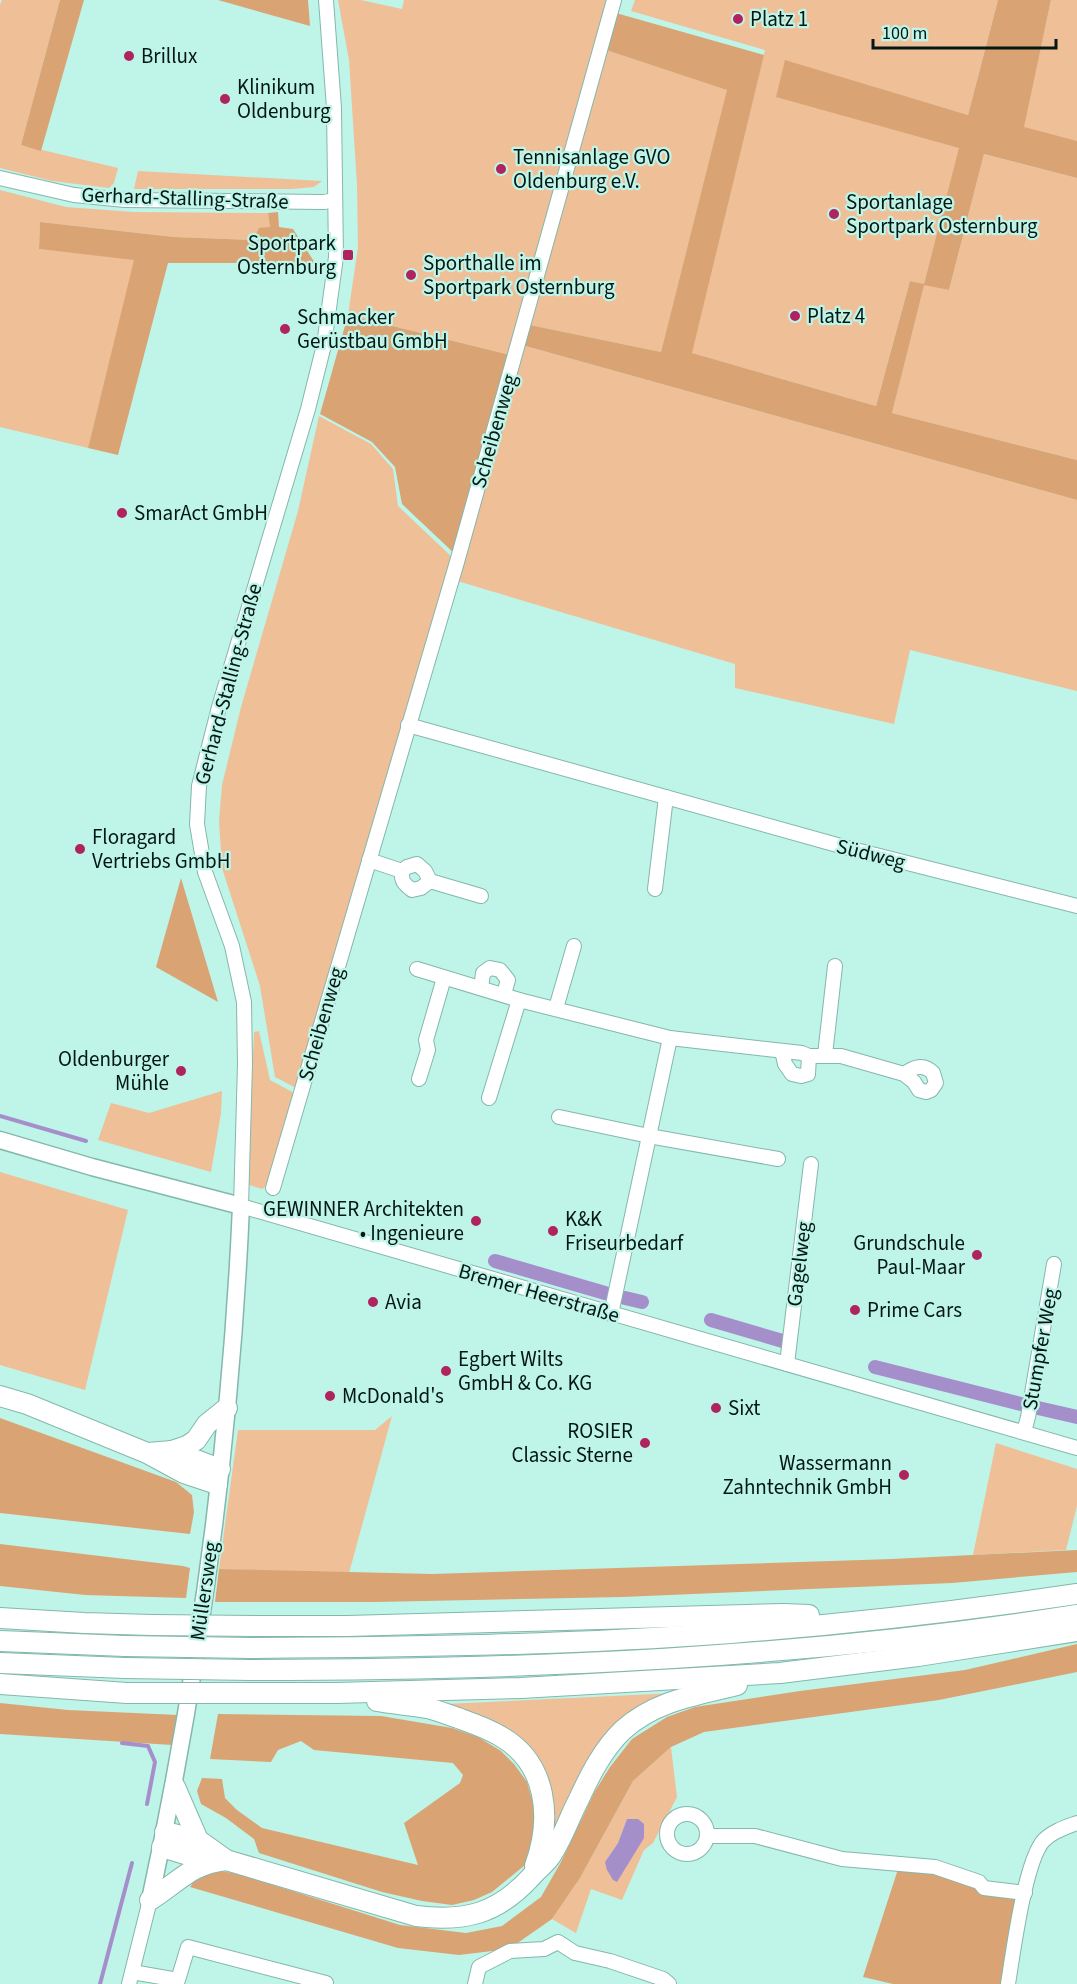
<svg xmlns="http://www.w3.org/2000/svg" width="1077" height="1984" font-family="'Source Sans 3',sans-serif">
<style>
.green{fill:#efbf97;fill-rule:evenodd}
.forest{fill:#daa374}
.water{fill:#a58fcb}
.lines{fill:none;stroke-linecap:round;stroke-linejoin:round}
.stream{stroke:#a58fcb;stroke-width:4}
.canal{stroke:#a58fcb;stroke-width:14}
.minor-casing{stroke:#84b7ad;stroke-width:16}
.major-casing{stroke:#84b7ad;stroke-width:19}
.highway-casing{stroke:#84b7ad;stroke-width:22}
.minor{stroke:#fff;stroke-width:14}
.major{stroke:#fff;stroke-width:16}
.highway{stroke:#fff;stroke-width:20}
.highway-bridge-casing{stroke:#84b7ad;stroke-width:22;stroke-linecap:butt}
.highway-bridge{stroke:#fff;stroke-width:20}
.poi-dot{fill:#af235e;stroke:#bff4e9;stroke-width:2}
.labels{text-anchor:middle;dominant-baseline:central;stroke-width:4.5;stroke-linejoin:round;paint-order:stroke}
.poi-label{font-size:21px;fill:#031713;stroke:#bff4e9;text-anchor:start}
.street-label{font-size:21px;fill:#031713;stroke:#bff4e9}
</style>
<rect width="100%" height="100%" fill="#bff4e9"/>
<g class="green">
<path d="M2 0H60L21 145 118 168 114 183 109 188 52 181 0 168V5Z"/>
<path d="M338 0H361L402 9 404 0H610L510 355 348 315 358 247 357 185 349 60Z"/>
<path d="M635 0H998L968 115 786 61 960 148 924 284 949 290 984 154 1077 178V460L892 413 923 284 910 281 876 406 691 353 765 50 631 11Z"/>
<path d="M1051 0H1077V141L1023 128Z"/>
<path d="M606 50 728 90 661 352 530 325Z"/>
<path d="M138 171 322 181 314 187 292 189H134Z"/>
<path d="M0 190 66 207 134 212 268 213 270 227 253 240 174 237 40 222 39 249 135 259 88 448 0 427Z"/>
<path d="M522 345 1077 500V691L910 650 894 724 735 688V664L454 580Z"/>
<path d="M319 416 371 444 393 469 398 506 454 559 298 1089 275 1077 260 986 222 868 219 821 222 785 241 707 298 511Z"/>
<path d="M259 1031 270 1080 296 1094 270 1183 262 1189 243 1183 251 1105 254 1032Z"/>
<path d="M222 1091 221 1113 211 1172 98 1140 111 1103 149 1113Z"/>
<path d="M0 1172 128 1210 85 1390 0 1365Z"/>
<path d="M392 1416 349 1573 219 1569 238 1430H375Z"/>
<path d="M996 1443 1077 1469V1506L1066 1550 973 1555Z"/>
<path d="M677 1693 646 1708 549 1847 531 1755 446 1704Z"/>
<path d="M671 1747 677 1797 653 1843 644 1850 622 1900 591 1889 576 1933 552 1919 580 1878 633 1781ZM627 1819 644 1838 605 1862 618 1843Z"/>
</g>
<g class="forest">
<path d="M60 0H84L41 151 21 145Z"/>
<path d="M218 0H308L310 26Z"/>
<path d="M998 0H1051L1024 127 1077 141V178L984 154 949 290 924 285 892 413 1077 460V500L522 345 530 325 661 352 727 90 606 50 616 13 764 55 692 353 876 406 910 281 924 284 959 148 776 97 785 60 968 115Z"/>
<path d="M278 212 279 227 293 229 315 263H168L118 455 88 448 134 260 39 249 40 222 174 237 253 240 259 228 270 227 268 213Z"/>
<path d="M348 315 510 355 456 555 402 504 395 467 372 442 320 414Z"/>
<path d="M181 878 218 1002 156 967Z"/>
<path d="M0 1418 176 1482 192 1495 194 1512 190 1534 0 1513Z"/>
<path d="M0 1544 183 1566 190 1568 186 1598 85 1595 0 1586Z"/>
<path d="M1077 1550V1572L952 1583 622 1597 375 1602H215L219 1569 432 1574 892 1559Z"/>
<path d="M1077 1644V1672L939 1700 704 1732 671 1747 633 1781 580 1878 552 1919 509 1949 459 1955 398 1948 190 1887 201 1872 216 1870 238 1874 400 1925 466 1933 502 1926 541 1897 561 1862 595 1791 610 1767 632 1739 667 1717 695 1707 800 1691 965 1670Z"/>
<path d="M0 1703 68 1710 178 1715 172 1745 0 1734Z"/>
<path d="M218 1714 381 1716 452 1728 478 1737 501 1751 514 1764 527 1782 533 1803 535 1829 532 1854 525 1865 492 1892 474 1900 452 1905 422 1901 382 1892 259 1853 254 1839 226 1818 201 1804 197 1791 202 1778 222 1779 225 1798 237 1810 262 1828 418 1865 404 1823 460 1783 463 1775 453 1763 314 1750 301 1741 278 1750 271 1762 210 1759Z"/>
<path d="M900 1863 1025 1893 1008 1984H893L863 1977Z"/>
</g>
<path class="water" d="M627 1819H638L644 1824V1838L617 1882 613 1880 607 1870 605 1862 618 1843Z"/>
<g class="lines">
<g class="stream">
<path d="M0 1116 86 1141"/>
<path d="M122 1743 148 1746 155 1762 147 1804"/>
<path d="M100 1984 132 1863"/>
</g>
<g class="canal">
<path d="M495 1261 605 1293"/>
<path d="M625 1298 642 1302"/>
<path d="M711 1320 786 1342"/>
<path d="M875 1367 1021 1404"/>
<path d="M1038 1408 1077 1417"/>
</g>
<g class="minor-casing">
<g id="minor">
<path d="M326 0 334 108 336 257 329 308 324 345 308 409 219 707 199 786 197 824 205 872 232 946 244 1002 245 1064 241 1206 1077 1448"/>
<path d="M0 178 74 195 125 200 324 202 335 200"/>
<path d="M408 725 848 848 1077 906"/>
<path d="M369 860 402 871C401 881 404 884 412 890L421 888 430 881 425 871 417 864 407 867 402 871"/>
<path d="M430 881 481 896"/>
<path d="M655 889 666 797"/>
<path d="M417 969 519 1000 670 1038 802 1053 809 1056 808 1074 801 1076 792 1074 785 1064 782 1051"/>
<path d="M481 988 483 973 490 968 500 970 508 980 504 994"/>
<path d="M556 1008 574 946"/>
<path d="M825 1055 835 966"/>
<path d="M809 1056H841L904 1074 914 1082 919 1090 926 1092 931 1090 936 1083 933 1073C923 1063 914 1067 904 1074"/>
<path d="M419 1079 428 1050 426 1040 444 978"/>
<path d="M489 1098 519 1000"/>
<path d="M559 1117 649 1136 778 1159"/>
<path d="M273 1188 457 562 614 0"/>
<path d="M611 1314 670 1038"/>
<path d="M787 1364 811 1164"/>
<path d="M1024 1432 1028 1417 1054 1264"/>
<circle cx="687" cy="1834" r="20"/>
<path d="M707 1836H755L842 1859 935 1867 979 1882 984 1888 1025 1893"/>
<path d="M132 1972 178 1980 188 1947 326 1983"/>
<path d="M129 1984 150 1900"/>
<path d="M475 1984 479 1967 510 1951 544 1949 558 1942 575 1953 610 1961 663 1979 669 1984"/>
<path d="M1008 1984C1013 1953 1025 1860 1044 1840 1053 1831 1066 1827 1077 1823"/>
</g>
</g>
<g class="major-casing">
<path id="major" d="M0 1140 92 1167 241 1206C231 1439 199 1672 150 1900"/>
</g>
<g class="highway-casing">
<g id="highway">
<path d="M0 1396 27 1404 147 1453 184 1473 217 1484"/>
<path d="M172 1451 220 1469"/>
<path d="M148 1453 172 1451 187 1446 196 1440 207 1424 227 1408"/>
<path d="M0 1618 84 1623 152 1625"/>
<path d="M256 1626H347L784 1614 809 1615"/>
<path d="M0 1641 125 1646"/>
<path d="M251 1648C411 1647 571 1645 731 1633 847 1624 962 1611 1077 1594"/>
<path d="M0 1663 125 1668"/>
<path d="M251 1670C527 1670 804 1658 1077 1615"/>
<path d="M0 1684 127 1693"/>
<path d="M245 1693H336L521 1688 780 1673 918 1656 1077 1631"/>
<path d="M377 1701C393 1704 411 1705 427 1708 437 1710 448 1715 458 1718 472 1723 487 1728 500 1736 548 1763 552 1819 535 1866"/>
<path d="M175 1787 198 1840 226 1860 416 1916C465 1922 497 1914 531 1877 537 1870 545 1864 550 1857 562 1840 569 1818 579 1799 590 1775 603 1749 623 1730 655 1701 696 1695 737 1685"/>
<path d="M165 1832 198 1840"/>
<path d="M162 1847 211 1862"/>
<path d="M150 1900C179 1882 190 1864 226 1860"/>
</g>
</g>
<use href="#minor" class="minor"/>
<use href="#major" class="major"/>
<use href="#highway" class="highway"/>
<g class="highway-bridge-casing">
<g id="highway-bridge">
<path d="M152 1625 256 1626"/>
<path d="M125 1646 251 1648"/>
<path d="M125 1668 251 1670"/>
<path d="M127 1693H245"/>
</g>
</g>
<use href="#highway-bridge" class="highway-bridge"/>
</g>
<g class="poi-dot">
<circle cx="738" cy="19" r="6"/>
<circle cx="129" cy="56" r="6"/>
<circle cx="225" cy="99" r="6"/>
<circle cx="501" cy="169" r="6"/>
<circle cx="834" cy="214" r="6"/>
<rect x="342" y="249" width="12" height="12" rx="3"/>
<circle cx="411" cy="275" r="6"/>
<circle cx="795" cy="316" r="6"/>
<circle cx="285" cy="329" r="6"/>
<circle cx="122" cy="513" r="6"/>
<circle cx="80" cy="849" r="6"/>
<circle cx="181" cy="1071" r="6"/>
<circle cx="476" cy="1221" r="6"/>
<circle cx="553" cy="1231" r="6"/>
<circle cx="977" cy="1255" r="6"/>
<circle cx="373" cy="1302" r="6"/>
<circle cx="855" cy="1310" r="6"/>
<circle cx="446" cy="1371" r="6"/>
<circle cx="330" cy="1396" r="6"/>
<circle cx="716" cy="1408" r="6"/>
<circle cx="645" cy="1443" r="6"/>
<circle cx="904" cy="1475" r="6"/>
</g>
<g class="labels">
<g class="poi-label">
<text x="750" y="19">Platz 1</text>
<text x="141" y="56">Brillux</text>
<text x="237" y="87">Klinikum<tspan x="237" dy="24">Oldenburg</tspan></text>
<text x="513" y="157">Tennisanlage GVO<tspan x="513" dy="24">Oldenburg e.V.</tspan></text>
<text x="846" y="202">Sportanlage<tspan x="846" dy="24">Sportpark Osternburg</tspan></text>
<text x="336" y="243" text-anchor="end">Sportpark<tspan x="336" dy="24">Osternburg</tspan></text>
<text x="423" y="263">Sporthalle im<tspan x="423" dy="24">Sportpark Osternburg</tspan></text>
<text x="807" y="316">Platz 4</text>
<text x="297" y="317">Schmacker<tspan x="297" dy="24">Gerüstbau GmbH</tspan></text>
<text x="134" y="513">SmarAct GmbH</text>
<text x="92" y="837">Floragard<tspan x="92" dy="24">Vertriebs GmbH</tspan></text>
<text x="169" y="1059" text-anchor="end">Oldenburger<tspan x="169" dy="24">Mühle</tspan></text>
<text x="464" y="1209" text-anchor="end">GEWINNER Architekten<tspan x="464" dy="24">• Ingenieure</tspan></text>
<text x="565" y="1219">K&amp;K<tspan x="565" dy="24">Friseurbedarf</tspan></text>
<text x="965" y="1243" text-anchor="end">Grundschule<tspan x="965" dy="24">Paul-Maar</tspan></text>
<text x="385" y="1302">Avia</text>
<text x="867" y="1310">Prime Cars</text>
<text x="458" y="1359">Egbert Wilts<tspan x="458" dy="24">GmbH &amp; Co. KG</tspan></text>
<text x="342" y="1396">McDonald's</text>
<text x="728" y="1408">Sixt</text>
<text x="633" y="1431" text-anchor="end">ROSIER<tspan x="633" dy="24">Classic Sterne</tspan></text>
<text x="892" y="1463" text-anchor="end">Wassermann<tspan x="892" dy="24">Zahntechnik GmbH</tspan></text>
</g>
<g class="street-label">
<text transform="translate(185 198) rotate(2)">Gerhard-Stalling-Straße</text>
<text transform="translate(494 431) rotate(-74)">Scheibenweg</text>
<text transform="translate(228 684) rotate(-75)">Gerhard-Stalling-Straße</text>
<text transform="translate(871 854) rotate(14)">Südweg</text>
<text transform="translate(321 1024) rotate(-74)">Scheibenweg</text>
<text transform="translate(799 1264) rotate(-83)">Gagelweg</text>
<text transform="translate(539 1293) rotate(16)">Bremer Heerstraße</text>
<text transform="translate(1040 1349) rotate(-80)">Stumpfer Weg</text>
<text transform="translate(204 1591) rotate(-82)">Müllersweg</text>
</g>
</g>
<path d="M873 39v9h183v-9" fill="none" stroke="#031713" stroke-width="3"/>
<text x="882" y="39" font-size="18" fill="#031713" stroke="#bff4e9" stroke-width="4.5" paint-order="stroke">100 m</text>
</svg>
